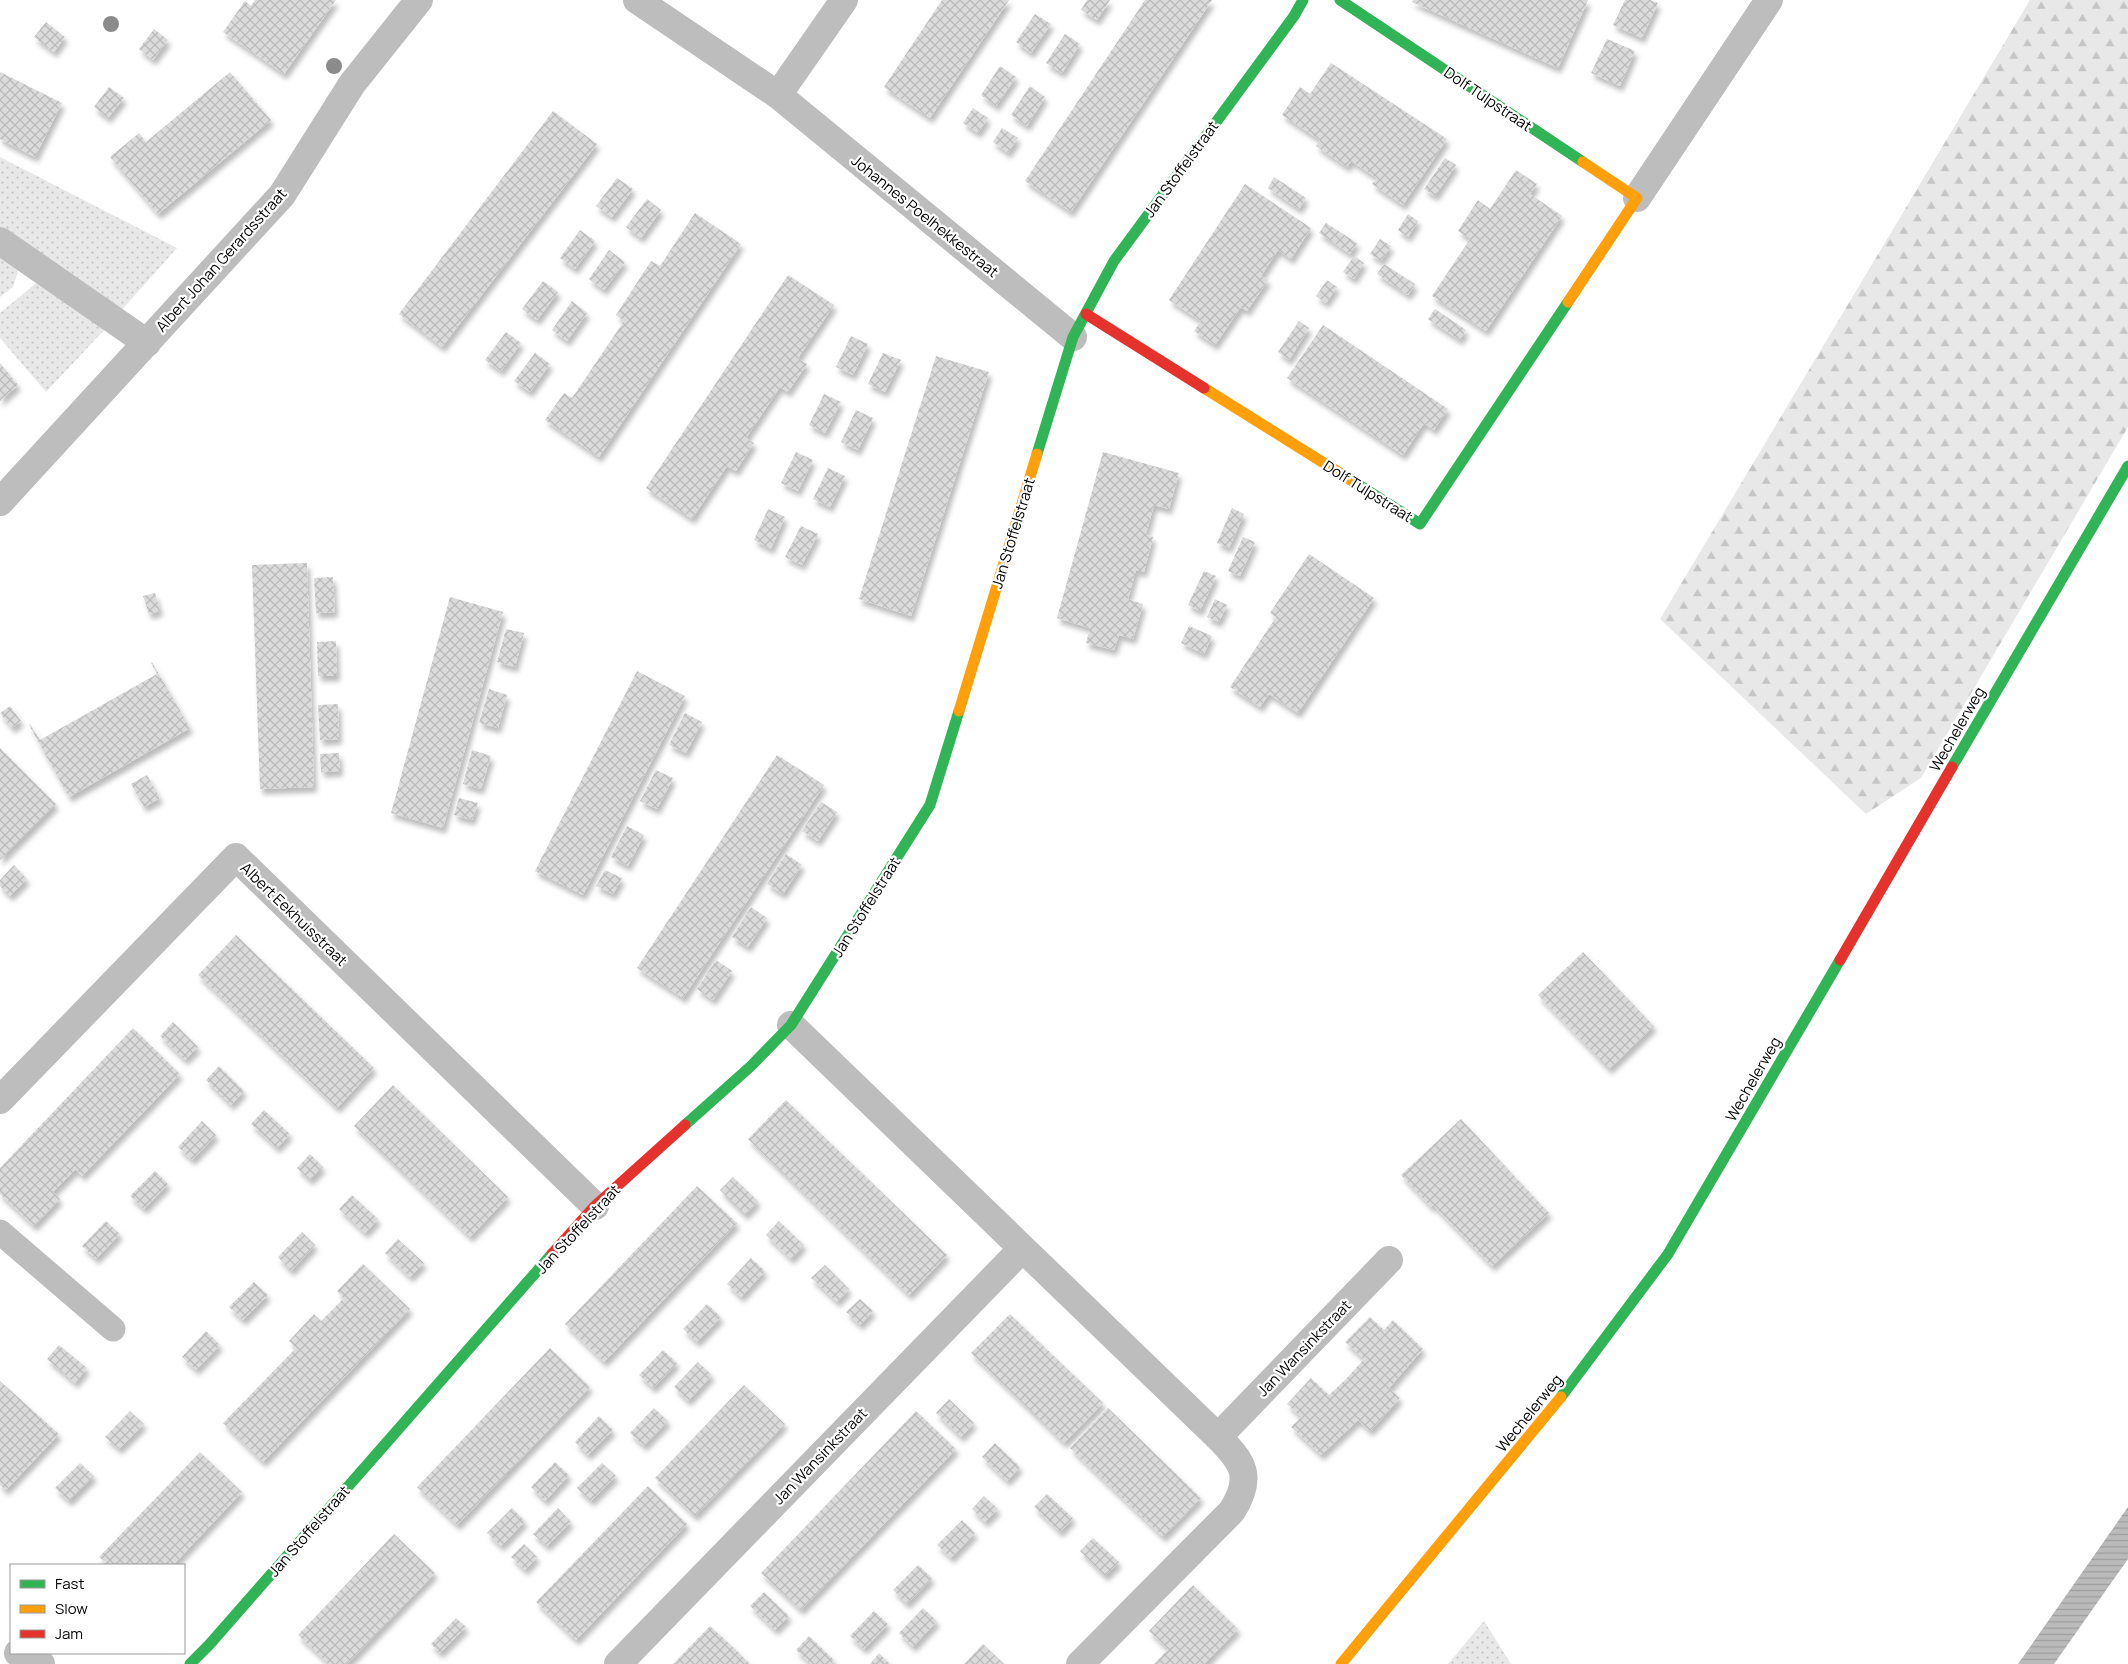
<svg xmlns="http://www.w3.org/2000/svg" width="2128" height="1664" font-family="Manrope,sans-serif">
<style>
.grass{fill:url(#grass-dots)}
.forest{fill:url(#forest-firs)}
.water{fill:url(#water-rules)}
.building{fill:url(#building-cross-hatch);filter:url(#shadow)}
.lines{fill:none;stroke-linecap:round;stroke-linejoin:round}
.lane{stroke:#bdbdbd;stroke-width:25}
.street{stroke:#bdbdbd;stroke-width:28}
.fast{stroke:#30b455;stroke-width:11}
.slow{stroke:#ff9f0a;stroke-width:11}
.jam{stroke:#e5322d;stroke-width:11}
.tree{fill:#8b8b8b}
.labels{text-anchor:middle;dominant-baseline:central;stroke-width:4.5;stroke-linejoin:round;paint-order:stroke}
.street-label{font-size:15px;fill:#000;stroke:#fff}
</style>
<defs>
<pattern id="grass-dots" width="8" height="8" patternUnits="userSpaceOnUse" patternTransform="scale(1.25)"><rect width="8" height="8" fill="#e8e8e8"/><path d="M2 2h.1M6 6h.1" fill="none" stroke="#c5c5c5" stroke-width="1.8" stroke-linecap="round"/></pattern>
<pattern id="forest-firs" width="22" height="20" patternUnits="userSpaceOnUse" patternTransform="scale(1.25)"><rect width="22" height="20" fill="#e8e8e8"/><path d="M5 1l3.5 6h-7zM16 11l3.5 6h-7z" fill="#c5c5c5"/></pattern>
<pattern id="water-rules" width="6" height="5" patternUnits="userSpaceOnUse" patternTransform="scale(1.25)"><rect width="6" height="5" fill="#bababa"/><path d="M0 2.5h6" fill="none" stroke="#9e9e9e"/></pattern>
<pattern id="building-cross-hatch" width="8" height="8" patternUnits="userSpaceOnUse" patternTransform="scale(1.25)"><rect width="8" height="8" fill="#dbdbdb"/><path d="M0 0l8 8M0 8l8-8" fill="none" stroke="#bababa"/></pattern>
<filter id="shadow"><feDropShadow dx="3" dy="5.5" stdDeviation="2.5" flood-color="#0004"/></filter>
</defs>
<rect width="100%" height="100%" fill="#fff"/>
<g class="grass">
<path d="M0 157 177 248 119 313 7 236 0 227Z"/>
<path d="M0 252 20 265 13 287 0 297Z"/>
<path d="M41 279 108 326 46 392 0 338V313Z"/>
<path d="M1484 1621 1511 1664H1448Z"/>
</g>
<path class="forest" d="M2030 0H2128V427L1921 778 1866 814 1660 619Z"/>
<path class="water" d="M2128 1507V1559L2054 1664H2018Z"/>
<g class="building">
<path d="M255 0H336L284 74 223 32 245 1 251 6Z"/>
<path d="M942 0H1009L930 118 884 87Z"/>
<path d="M1087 0H1110L1097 20 1081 10Z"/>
<path d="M1145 0H1212L1071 212 1025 181Z"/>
<path d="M1413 0H1588L1558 68 1412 2Z"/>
<path d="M1625 0H1650L1658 3 1642 38 1613 25Z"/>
<path d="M1035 14 1051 24 1031 53 1016 42Z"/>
<path d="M46 22 65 37 54 52 34 37Z"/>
<path d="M154 29 168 40 153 60 139 49Z"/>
<path d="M1065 34 1080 44 1062 73 1046 63Z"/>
<path d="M1607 39 1635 51 1620 86 1591 73Z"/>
<path d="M1331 63 1447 139 1403 205 1372 184 1377 178 1351 161 1347 167 1316 146 1320 140 1282 115 1300 87 1310 94Z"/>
<path d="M1000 66 1016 77 996 106 981 95Z"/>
<path d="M0 72 62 103 35 157 0 139Z"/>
<path d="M230 72 271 120 158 214 110 157 139 133 146 142Z"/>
<path d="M1030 86 1045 97 1027 126 1011 115Z"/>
<path d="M109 87 124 98 108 118 94 107Z"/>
<path d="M973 108 988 118 978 133 963 123Z"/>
<path d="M553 111 597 144 442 347 399 314Z"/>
<path d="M1002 128 1018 138 1008 153 993 142Z"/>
<path d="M1445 158 1456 165 1435 196 1424 189Z"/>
<path d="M1516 170 1537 184 1530 194 1562 216 1486 331 1432 296 1470 239 1458 231 1478 200 1490 209Z"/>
<path d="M1274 177 1306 198 1299 209 1268 188Z"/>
<path d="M617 178 633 189 612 217 596 206Z"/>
<path d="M1245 184 1311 228 1291 259 1278 250 1261 276 1268 280 1247 311 1241 307 1215 345 1194 331 1201 321 1169 300Z"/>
<path d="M647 199 661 210 641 238 626 227Z"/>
<path d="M695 213 741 244 599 457 545 420 564 393 572 398 624 321 616 315 651 261 660 266Z"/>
<path d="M1408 214 1418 221 1408 237 1398 230Z"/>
<path d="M1326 223 1357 243 1350 254 1319 233Z"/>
<path d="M580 230 595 241 575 269 560 258Z"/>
<path d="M1380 239 1391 246 1381 261 1370 254Z"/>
<path d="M609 250 625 262 604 290 589 279Z"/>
<path d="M1354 256 1364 263 1354 279 1343 272Z"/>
<path d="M1384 264 1415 284 1408 295 1377 274Z"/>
<path d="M788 275 834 305 798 358 807 364 788 392 780 387 746 438 754 443 736 471 727 466 692 519 646 488Z"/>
<path d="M1327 280 1337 287 1326 303 1316 296Z"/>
<path d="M543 281 558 292 537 320 522 309Z"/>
<path d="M572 301 587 313 567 341 552 330Z"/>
<path d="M1435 309 1466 330 1460 340 1428 319Z"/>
<path d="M1299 321 1309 328 1289 360 1278 352Z"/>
<path d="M1323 325 1448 409 1434 430 1424 423 1403 455 1287 378Z"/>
<path d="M506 332 521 343 501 371 485 360Z"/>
<path d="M851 336 868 344 853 375 836 367Z"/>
<path d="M535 353 550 364 530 392 514 381Z"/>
<path d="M883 353 901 360 885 392 868 384Z"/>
<path d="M936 356 989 372 911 616 859 599Z"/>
<path d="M0 363 18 385 0 401Z"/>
<path d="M824 394 841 402 825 433 809 425Z"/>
<path d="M856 410 873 418 858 450 841 442Z"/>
<path d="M796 452 813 460 798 491 781 483Z"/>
<path d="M1103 452 1179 473 1169 509 1154 505 1146 534 1153 537 1144 572 1136 570 1128 599 1143 604 1133 639 1119 635 1114 650 1086 643 1090 628 1057 618Z"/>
<path d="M828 468 845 476 830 507 813 499Z"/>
<path d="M1232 508 1244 514 1229 548 1217 543Z"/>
<path d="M768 509 785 517 771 549 754 540Z"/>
<path d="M801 526 818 534 802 565 785 557Z"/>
<path d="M1243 537 1255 542 1240 576 1228 571Z"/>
<path d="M1309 554 1374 598 1298 713 1269 694 1260 707 1230 687 1276 617 1270 613Z"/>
<path d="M307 563 314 787 260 789 252 565Z"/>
<path d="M1204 571 1216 576 1200 611 1188 605Z"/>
<path d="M333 577 335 612 316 613 314 578Z"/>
<path d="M155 593 160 611 149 614 143 596Z"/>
<path d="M450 597 503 612 443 828 391 813Z"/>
<path d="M1215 599 1227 605 1219 622 1207 617Z"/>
<path d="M1189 626 1212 636 1204 654 1181 643Z"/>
<path d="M506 629 524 633 515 667 497 662Z"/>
<path d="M336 641 337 676H318L317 642Z"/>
<path d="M152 662 190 728 69 797 29 725 30 724 40 740 157 674 151 663Z"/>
<path d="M637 671 685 696 583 895 535 871Z"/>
<path d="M489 689 507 695 498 728 479 723Z"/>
<path d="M338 704 339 739 320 740 318 705Z"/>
<path d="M10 706 21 721 12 728 0 713Z"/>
<path d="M685 713 702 722 686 753 669 745Z"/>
<path d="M0 748 56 804 0 860Z"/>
<path d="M472 750 491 756 481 789 463 784Z"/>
<path d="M339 753 340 771 321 772 320 754Z"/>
<path d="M777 755 824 785 683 998 637 968Z"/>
<path d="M656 770 673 778 657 809 640 801Z"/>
<path d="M147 775 160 798 144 807 131 784Z"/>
<path d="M459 798 478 803 472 820 454 815Z"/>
<path d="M821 802 837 812 818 841 802 831Z"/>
<path d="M627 826 644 835 628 866 611 857Z"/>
<path d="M786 854 802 865 783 894 767 884Z"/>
<path d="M14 865 27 879 10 896 0 886V880Z"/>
<path d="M605 870 622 878 613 894 596 886Z"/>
<path d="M751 907 767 918 748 947 732 937Z"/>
<path d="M236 935 374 1068 337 1108 198 975Z"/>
<path d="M1583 952 1654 1026 1609 1069 1538 995Z"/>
<path d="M716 960 732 971 713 1000 697 989Z"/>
<path d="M173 1022 198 1047 185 1060 160 1036Z"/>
<path d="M133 1028 180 1074 82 1176 76 1169 53 1192 60 1199 34 1226 0 1194V1168Z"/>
<path d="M219 1066 244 1091 231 1105 206 1080Z"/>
<path d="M393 1085 508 1197 470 1237 354 1126Z"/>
<path d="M786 1100 947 1255 909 1295 748 1139Z"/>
<path d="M264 1110 290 1134 277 1148 251 1124Z"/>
<path d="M1461 1119 1549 1213 1492 1266 1433 1205 1431 1207 1401 1175Z"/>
<path d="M202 1121 216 1135 192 1160 178 1147Z"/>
<path d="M310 1154 323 1167 310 1180 297 1168Z"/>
<path d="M155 1171 168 1184 144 1209 130 1196Z"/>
<path d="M733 1177 758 1201 745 1215 720 1190Z"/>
<path d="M697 1186 737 1223 604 1362 565 1324Z"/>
<path d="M352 1195 378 1219 365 1233 339 1209Z"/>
<path d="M106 1221 120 1234 96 1259 82 1246Z"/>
<path d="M779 1221 804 1245 791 1259 766 1235Z"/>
<path d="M302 1232 315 1245 291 1271 278 1257Z"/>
<path d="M398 1239 424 1263 410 1277 385 1253Z"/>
<path d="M751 1258 765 1271 741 1297 727 1284Z"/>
<path d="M363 1264 410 1309 263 1462 223 1423 296 1348 289 1341 314 1314 321 1321 344 1298 337 1291Z"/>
<path d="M825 1265 849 1289 837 1302 811 1278Z"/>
<path d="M254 1282 268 1295 243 1320 229 1307Z"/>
<path d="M860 1299 873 1311 860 1325 846 1312Z"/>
<path d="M707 1304 721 1317 697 1342 683 1329Z"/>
<path d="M1010 1314 1103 1403 1064 1443 971 1353Z"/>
<path d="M1370 1317 1384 1330 1393 1320 1423 1349 1389 1388 1400 1398 1385 1415 1370 1431 1358 1420 1321 1455 1291 1427 1301 1417 1287 1404 1311 1378 1329 1395 1347 1378 1364 1359 1345 1342Z"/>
<path d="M206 1331 220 1345 196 1370 182 1357Z"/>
<path d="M59 1345 87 1368 75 1383 47 1359Z"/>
<path d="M550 1348 590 1387 457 1525 417 1487Z"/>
<path d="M663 1350 677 1363 653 1388 639 1375Z"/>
<path d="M698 1362 712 1375 688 1401 674 1387Z"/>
<path d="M0 1381 59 1434 6 1490 0 1485Z"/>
<path d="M744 1385 785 1424 695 1516 655 1478Z"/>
<path d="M949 1399 974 1423 961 1437 936 1413Z"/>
<path d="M654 1408 668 1421 644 1446 630 1433Z"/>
<path d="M1108 1408 1201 1498 1163 1537 1070 1448Z"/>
<path d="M130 1411 144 1424 119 1449 105 1437Z"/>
<path d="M916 1411 956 1449 801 1610 761 1573Z"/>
<path d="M599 1416 613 1430 588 1455 575 1442Z"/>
<path d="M995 1443 1020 1467 1007 1481 982 1457Z"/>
<path d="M200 1452 242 1492 173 1565H108L99 1557Z"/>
<path d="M555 1462 569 1475 545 1501 531 1487Z"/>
<path d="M80 1463 94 1476 69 1501 55 1488Z"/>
<path d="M602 1463 616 1476 591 1501 577 1488Z"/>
<path d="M648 1486 687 1524 576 1640 536 1602Z"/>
<path d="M1047 1494 1073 1518 1060 1532 1034 1507Z"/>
<path d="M984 1496 998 1509 985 1522 972 1509Z"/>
<path d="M512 1508 525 1521 501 1546 487 1533Z"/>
<path d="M558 1508 571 1522 547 1546 533 1534Z"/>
<path d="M962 1520 975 1533 951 1558 937 1545Z"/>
<path d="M394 1534 435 1573 347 1664H329L298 1635Z"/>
<path d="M1093 1538 1119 1562 1105 1576 1080 1551Z"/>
<path d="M524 1544 537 1557 525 1570 511 1557Z"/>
<path d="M918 1565 932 1578 907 1604 893 1590Z"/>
<path d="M1193 1585 1238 1629 1204 1664H1154L1168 1649 1149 1631Z"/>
<path d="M764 1592 789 1616 775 1630 750 1606Z"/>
<path d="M923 1608 937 1621 913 1647 899 1633Z"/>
<path d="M874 1611 888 1624 864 1649 850 1636Z"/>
<path d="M456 1618 466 1627 440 1653 431 1644Z"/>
<path d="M710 1626 734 1648 750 1664H673Z"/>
<path d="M809 1636 834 1660 831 1664H811L796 1650Z"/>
<path d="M983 1644 1004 1664H964Z"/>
<path d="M879 1653 890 1664H870Z"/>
</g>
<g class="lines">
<path class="lane" d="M0 1232 113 1329"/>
<g class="street">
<path d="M637 0 778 95 1073 337"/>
<path d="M778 95 844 0"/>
<path d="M1637 198 1769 0"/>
<path d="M0 241 147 343"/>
<path d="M0 502 282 195 352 84 419 0"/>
<path d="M791 1025 1218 1437C1244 1463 1253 1477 1232 1511L1080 1664"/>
<path d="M0 1100 236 857 595 1206"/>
<path d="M1218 1437 1389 1260"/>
<path d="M18 1653 41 1664"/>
<path d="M618 1664 1022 1249"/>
</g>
<g class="fast">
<path d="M1340 0 1583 162"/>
<path d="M1037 454 1073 337 1114 261 1294 16 1303 0"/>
<path d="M1351 480 1420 524 1568 302"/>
<path d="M1952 767 2128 466"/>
<path d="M685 1125 751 1066 791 1025 930 805 959 711"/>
<path d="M1561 1397 1668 1254 1840 960"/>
<path d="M190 1664 209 1645 552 1254"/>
</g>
<g class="slow">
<path d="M1568 302 1637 198 1583 162"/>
<path d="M1204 388 1351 480"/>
<path d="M959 711 1037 454"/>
<path d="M1341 1664 1561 1397"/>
</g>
<g class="jam">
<path d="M1086 314 1204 388"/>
<path d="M1840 960 1952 767"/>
<path d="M552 1254 595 1206 685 1125"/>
</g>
</g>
<g class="tree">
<circle cx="111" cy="24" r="8"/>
<circle cx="334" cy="66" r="8"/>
</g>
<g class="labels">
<g class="street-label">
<text transform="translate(1488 99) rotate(34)">Dolf Tulpstraat</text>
<text transform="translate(1181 169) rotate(-54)">Jan Stoffelstraat</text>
<text transform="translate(925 216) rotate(39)">Johannes Poelhekkestraat</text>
<text transform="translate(221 260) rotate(-48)">Albert Johan Gerardsstraat</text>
<text transform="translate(1368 491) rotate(32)">Dolf Tulpstraat</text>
<text transform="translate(1013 533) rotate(-73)">Jan Stoffelstraat</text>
<text transform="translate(1957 729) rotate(-60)">Wechelerweg</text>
<text transform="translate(866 907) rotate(-58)">Jan Stoffelstraat</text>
<text transform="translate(294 914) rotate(44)">Albert Eekhuisstraat</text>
<text transform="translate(1753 1079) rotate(-60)">Wechelerweg</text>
<text transform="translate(578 1229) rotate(-47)">Jan Stoffelstraat</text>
<text transform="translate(1304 1348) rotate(-46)">Jan Wansinkstraat</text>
<text transform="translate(1529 1413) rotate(-51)">Wechelerweg</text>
<text transform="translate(820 1456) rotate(-46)">Jan Wansinkstraat</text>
<text transform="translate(309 1531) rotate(-49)">Jan Stoffelstraat</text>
</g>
</g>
<rect x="10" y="1564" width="175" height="90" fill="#ffffff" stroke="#999999"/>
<rect x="20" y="1580" width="25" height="8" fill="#30b455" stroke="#999999"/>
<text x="55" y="1589" font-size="15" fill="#000000">Fast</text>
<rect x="20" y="1605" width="25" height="8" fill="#ff9f0a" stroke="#999999"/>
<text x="55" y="1614" font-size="15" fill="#000000">Slow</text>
<rect x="20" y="1630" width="25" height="8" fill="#e5322d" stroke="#999999"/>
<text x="55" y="1639" font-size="15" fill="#000000">Jam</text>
</svg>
